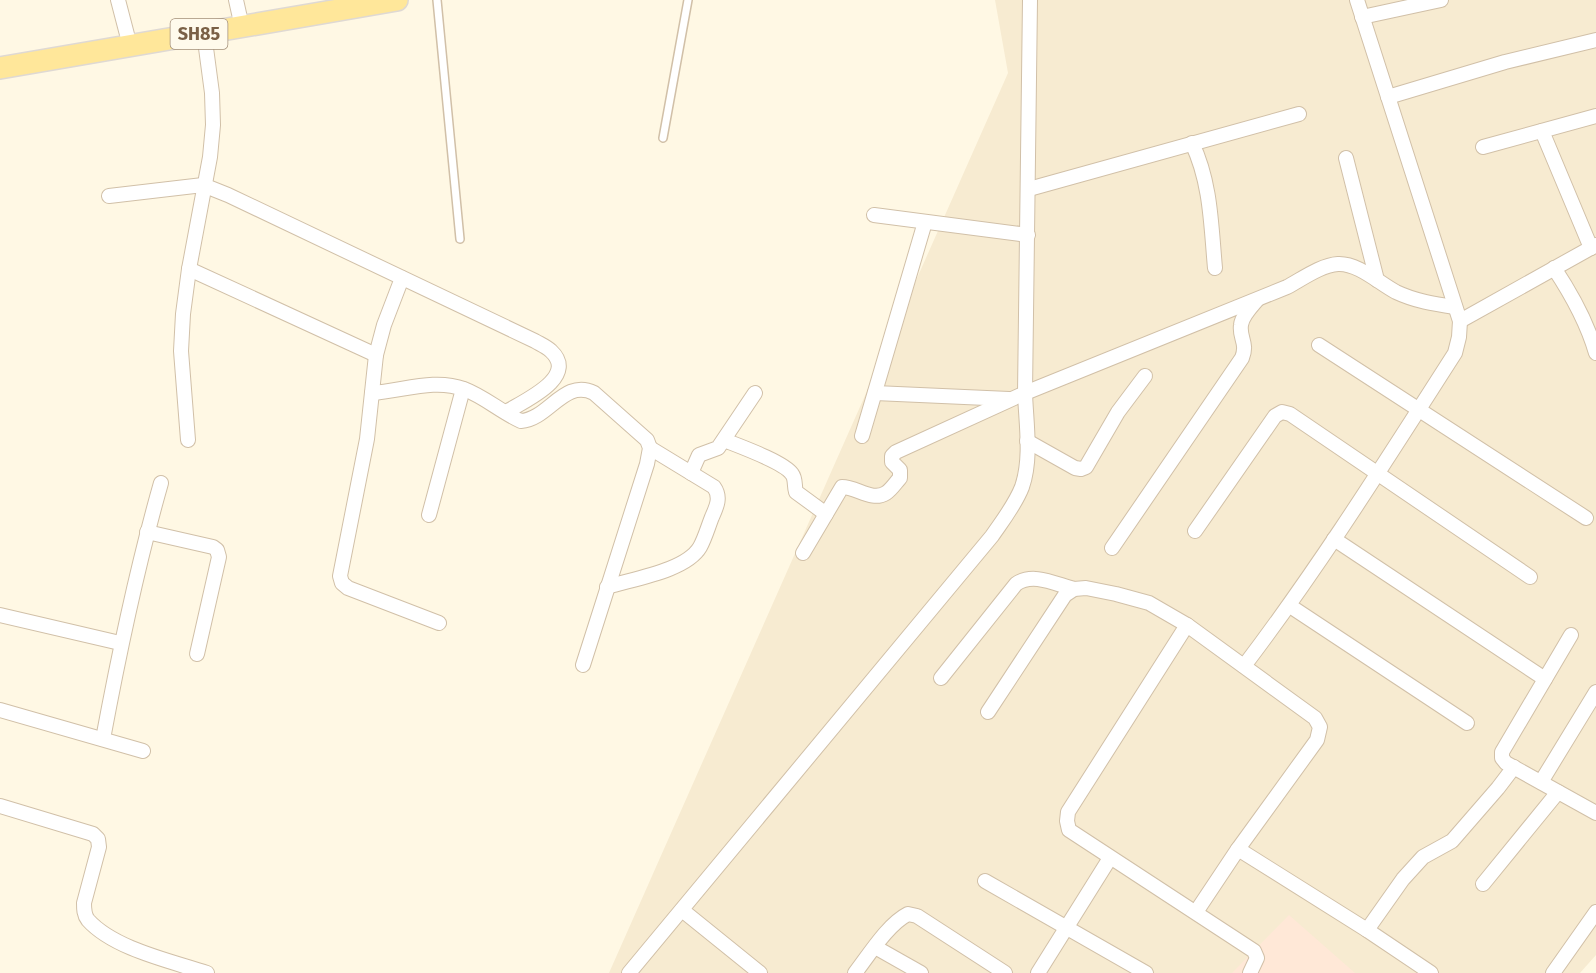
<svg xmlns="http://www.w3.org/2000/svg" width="1596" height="973" font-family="'Fira Sans',sans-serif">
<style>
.residential{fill:#f7ebd1}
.commercial{fill:#ffe8d7}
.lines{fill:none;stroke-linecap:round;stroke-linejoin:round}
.lane-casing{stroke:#d1c0a8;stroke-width:10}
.street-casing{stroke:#d1c0a8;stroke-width:16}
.primary-casing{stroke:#dfd9d3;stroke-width:24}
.lane{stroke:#fff;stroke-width:7}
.street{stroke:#fff;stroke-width:14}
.primary{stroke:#ffe79a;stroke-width:21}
.labels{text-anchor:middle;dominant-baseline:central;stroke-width:4.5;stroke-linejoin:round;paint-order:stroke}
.shield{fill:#fffaec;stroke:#a28e78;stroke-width:1.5}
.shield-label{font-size:18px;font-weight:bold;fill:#7a6046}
</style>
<rect width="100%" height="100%" fill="#fff8e4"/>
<path class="residential" d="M995 0H1596V955L1580 973H609L1008 73Z"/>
<path class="commercial" d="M1289 915 1355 973H1232Z"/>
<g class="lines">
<g class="lane-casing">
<g id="lane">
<path d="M437 0 460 239"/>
<path d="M663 138 688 0"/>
</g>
</g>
<g class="street-casing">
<g id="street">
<path d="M118 0 130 46"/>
<path d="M236 0 242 27"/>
<path d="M1362 17 1441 0"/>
<path d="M1388 97 1505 62 1596 40"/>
<path d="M1542 131 1591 248"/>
<path d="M1192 143C1211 183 1211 225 1215 268"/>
<path d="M1483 147 1596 116"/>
<path d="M1346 158 1377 280"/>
<path d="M1029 189 1299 114"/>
<path d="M109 196 203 185 228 195 535 341C540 344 547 347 551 351 579 377 524 401 506 412"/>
<path d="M874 215 1028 235"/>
<path d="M1554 268C1572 295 1587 322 1596 353"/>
<path d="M189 269 376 355"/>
<path d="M402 278 384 325 376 355 367 439 340 576 342 583 348 588 439 623"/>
<path d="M1460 321 1596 245"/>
<path d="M1319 345 1586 518"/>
<path d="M372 393C403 391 434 378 464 389 485 397 501 412 521 421 549 419 564 378 594 393L647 440 650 448 647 464 583 665"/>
<path d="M875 393 1009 399"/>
<path d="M862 436 925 222"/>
<path d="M188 440 181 351 183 314 189 269 210 157 213 125 212 93 204 33"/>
<path d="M724 440C739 446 784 462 792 474 796 479 794 486 796 492L826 514"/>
<path d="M1027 441 1075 468 1081 469 1086 467 1118 412 1145 376"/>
<path d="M691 473 699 455 718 448 755 393"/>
<path d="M429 515 463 389"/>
<path d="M1195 531 1275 416 1282 412 1290 414 1530 577"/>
<path d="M147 532 213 547 217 550 219 557 197 654"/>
<path d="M1334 539 1545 679"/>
<path d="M1112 548 1242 358C1248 343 1239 338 1241 325 1242 316 1251 307 1257 300"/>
<path d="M803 553 842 487C857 487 872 502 886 493 892 489 896 482 900 478V470L892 462V456L896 452 1025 393 1287 287C1302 279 1321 265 1338 264 1358 263 1379 283 1396 292 1415 301 1434 304 1455 307"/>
<path d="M607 587C632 579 686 571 700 547 705 538 708 527 712 517 717 506 721 497 714 487L650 448"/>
<path d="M1290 606 1467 723"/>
<path d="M0 615 120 643"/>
<path d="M1187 625 1068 812 1067 821 1069 830 1254 951 1257 958 1250 973"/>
<path d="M1571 635 1502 752V758L1506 763 1596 813"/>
<path d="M1244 666C1320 566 1387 459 1455 353L1459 337 1460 321 1357 0"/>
<path d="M941 678 1016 584C1033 572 1055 584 1074 589"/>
<path d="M0 710 143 751"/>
<path d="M988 712 1065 595 1074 589 1086 588 1116 594 1149 603 1187 625 1315 718 1320 727 1317 740 1238 849 1196 912"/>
<path d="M103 739C119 653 137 567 161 483"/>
<path d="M1541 782 1596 692"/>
<path d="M0 806 93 834 98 839 99 847 84 903C84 909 84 915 88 920 114 949 171 961 207 973"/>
<path d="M1238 849 1367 930 1431 973"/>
<path d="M985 881 1146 973"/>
<path d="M1483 884 1558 792"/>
<path d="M682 910 760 973"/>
<path d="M1367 930 1403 879 1423 857 1452 841 1498 788 1514 767"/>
<path d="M875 947 921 973"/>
<path d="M629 973 992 536C1003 520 1015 505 1022 487 1032 458 1026 423 1025 393L1030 0"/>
<path d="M855 973C869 955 888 924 908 914L917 916 1005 973"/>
<path d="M1038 973 1110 858"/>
<path d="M1553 973 1596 912"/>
</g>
</g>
<g class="primary-casing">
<path id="primary" d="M0 68 397 0"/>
</g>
<use href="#lane" class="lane"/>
<use href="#street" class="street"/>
<use href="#primary" class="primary"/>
</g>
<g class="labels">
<rect class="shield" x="170.5" y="19" width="57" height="30" rx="4.5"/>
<g class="shield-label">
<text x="199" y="34">SH85</text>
</g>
</g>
</svg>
